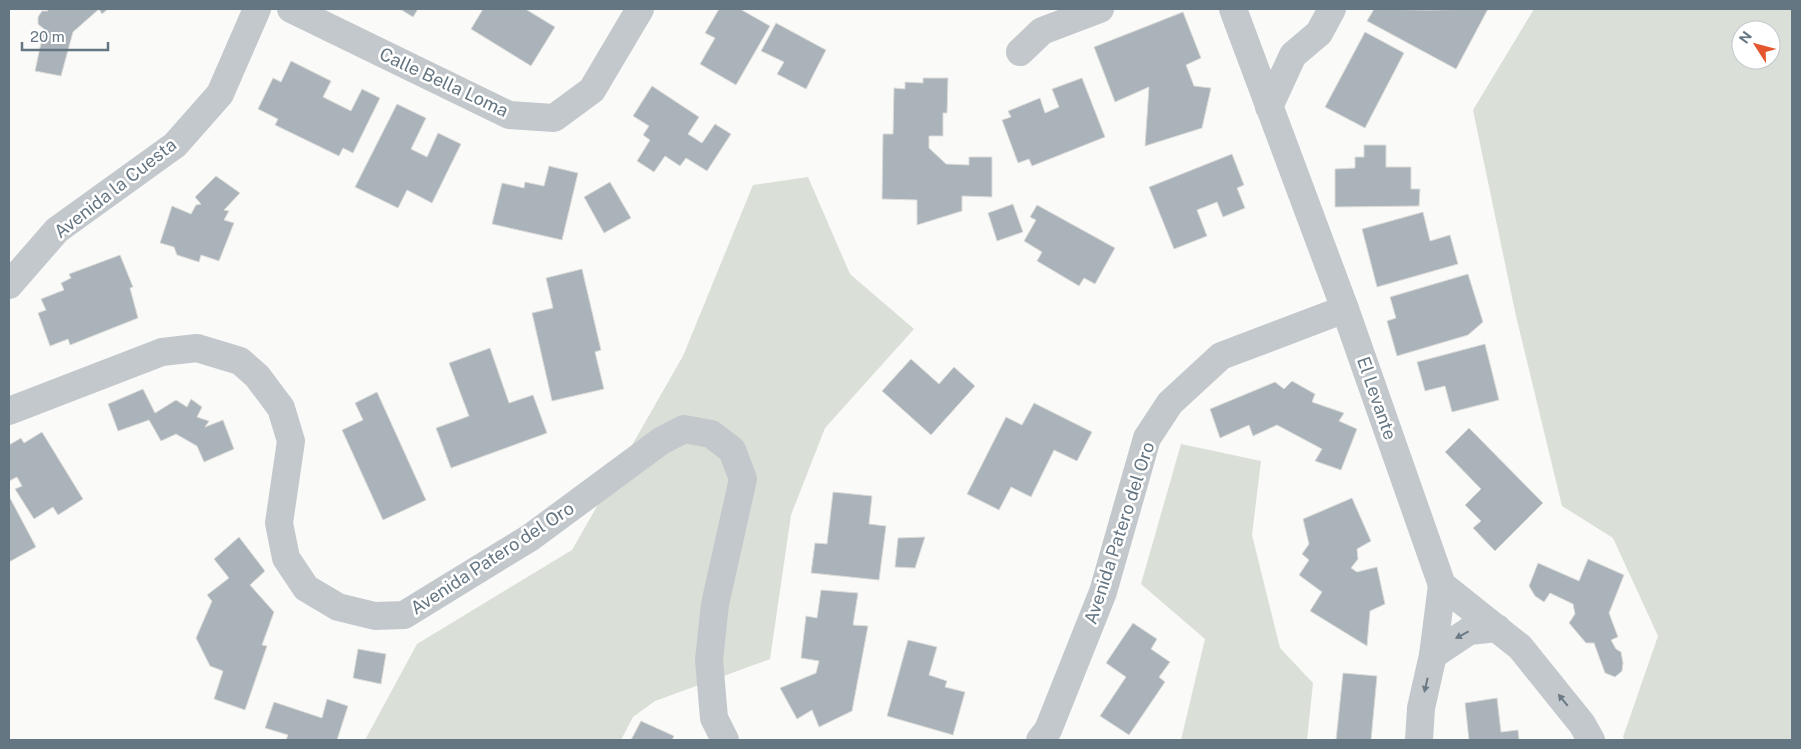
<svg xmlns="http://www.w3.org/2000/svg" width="1801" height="749" font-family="'Public Sans',sans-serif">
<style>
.green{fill:#dadfd7;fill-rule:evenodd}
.building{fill:#aab3b9;stroke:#dcdcda}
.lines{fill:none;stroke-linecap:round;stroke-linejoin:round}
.minor{stroke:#c3c8cc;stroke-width:28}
.oneway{fill:#6a7a87}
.labels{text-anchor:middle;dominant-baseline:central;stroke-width:5;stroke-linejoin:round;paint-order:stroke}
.street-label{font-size:18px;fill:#657683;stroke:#fff}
</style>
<rect width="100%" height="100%" fill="#fafaf8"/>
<g class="green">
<path d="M1534 9H1792V740H1625L1623 737 1658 636 1613 538 1562 506 1516 316 1473 110ZM1741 30H1771V60H1741Z"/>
<path d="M808 177 850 274 914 329 825 428 791 515 770 659 655 701 633 717 621 740H365L417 644 572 550 683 356 753 185Z"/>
<path d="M1181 444 1261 461 1252 535 1280 648 1313 683 1307 740H1181L1205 639 1141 584Z"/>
</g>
<g class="building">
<path d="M45 9H108L102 14 99 9 73 32 61 76 35 71 44 29 38 24V17L42 11H48Z"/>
<path d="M400 9H418L413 17Z"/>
<path d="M483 9H528L527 10 555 27 531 66 471 29Z"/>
<path d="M719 9H740L770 26 736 85 700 64 715 38 705 33Z"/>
<path d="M1374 9 1427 10 1488 9 1456 69 1367 21Z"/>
<path d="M1183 12 1201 58 1186 65 1194 86 1211 88 1202 128 1145 146 1149 87 1115 102 1094 47Z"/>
<path d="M776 23 826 50 806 89 777 74 784 62 761 51Z"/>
<path d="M1365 32 1404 53 1365 128 1325 107Z"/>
<path d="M291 61 331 81 323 97 351 111 362 89 380 98 353 153 343 148 339 156 275 125 278 119 258 109 273 78 281 82Z"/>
<path d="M923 78H948L947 113H943V136H929V148L946 164 969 165V157H992V197L962 196V211L917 225V200L882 199 883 134H893L894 88 905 89V82L923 83Z"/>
<path d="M1082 78 1105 137 1032 166 1029 159 1018 163 1002 120 1011 117 1008 111 1040 98 1045 113 1059 107 1052 89Z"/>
<path d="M652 86 699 117 688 134 702 143 715 124 731 134 707 171 686 158 680 166 665 156 654 172 637 161 650 140 643 135 649 126 633 116Z"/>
<path d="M397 104 426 118 411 149 427 157 438 133 461 144 432 203 407 190 398 208 355 187Z"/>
<path d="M1364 145H1386V167H1411V189H1420L1419 206 1335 207V169L1355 168V157H1364Z"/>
<path d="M1232 154 1244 185 1237 188 1245 208 1223 217 1217 202 1197 210 1207 236 1174 249 1149 187Z"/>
<path d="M549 166 578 173 562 240 492 224 502 183 524 188 525 182 544 186Z"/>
<path d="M216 176 240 193 224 210 229 211 224 220 234 223 219 261 201 255 199 262 177 255 174 247 160 243 172 206 191 214 196 205 201 204 195 197Z"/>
<path d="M610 182 631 218 604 233 584 197Z"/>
<path d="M1013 204 1023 232 997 241 988 213Z"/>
<path d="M1037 205 1115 248 1095 284 1084 278 1079 286 1037 261 1042 252 1024 241 1036 220 1030 217Z"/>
<path d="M1423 212 1430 241 1450 235 1458 264 1377 287 1362 229Z"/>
<path d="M120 255 133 287 130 288 138 318 70 345 68 339 50 346 38 313 46 310 41 299 64 290 61 283 71 278 69 274Z"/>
<path d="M582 269 601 350 595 352 604 389 552 401 532 313 553 308 546 278Z"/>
<path d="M1468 274 1483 322 1468 335 1397 356 1387 321 1396 318 1390 297Z"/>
<path d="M1485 344 1499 400 1452 412 1445 386 1425 391 1417 362Z"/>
<path d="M490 348 509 403 533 395 547 433 451 468 436 428 469 416 449 363Z"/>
<path d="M911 359 939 384 954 367 975 386 931 435 882 391Z"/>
<path d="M1292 381 1315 394 1312 402 1344 413 1339 421 1357 429 1341 470 1315 461 1322 449 1277 425 1253 436 1249 425 1220 438 1210 409 1275 382 1284 389Z"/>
<path d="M143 389 155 413 176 400 187 407 191 399 202 407 197 417 209 421 205 427 223 420 234 449 204 462 197 446 176 434 161 441 149 420 118 431 108 404Z"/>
<path d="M377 392 426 500 383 520 342 430 363 420 355 403Z"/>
<path d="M1034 403 1092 432 1077 461 1054 450 1031 497 1011 487 999 510 967 494 1006 417 1022 425Z"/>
<path d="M1469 428 1543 503 1495 551 1473 528 1481 521 1465 505 1481 489 1445 452Z"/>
<path d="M42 432 83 499 58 515 53 507 34 519 15 489 22 486 17 477 9 481V445L21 438 24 443Z"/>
<path d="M833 492 872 496 869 524 886 526 879 580 811 573 815 543 827 544Z"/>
<path d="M9 496 36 547 9 562Z"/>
<path d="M1352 498 1371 541 1357 549 1358 559 1351 568 1357 572 1377 567 1385 604 1370 611 1367 646 1310 611 1322 592 1299 575 1309 560 1302 554 1309 544 1303 519Z"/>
<path d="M239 537 265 571 250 585 274 612 262 645 267 646 245 710 214 699 223 671 210 666 196 638 212 601 207 595 229 578 214 559Z"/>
<path d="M925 537 915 568 895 567 898 538Z"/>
<path d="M1588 559 1624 575 1609 613 1618 637 1611 640 1616 649 1621 652 1623 663 1622 671 1615 677 1605 673 1594 643H1586L1569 623 1575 614 1573 604 1550 593 1544 602 1535 596 1529 586 1538 563 1579 581Z"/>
<path d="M821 590 858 593 853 625 868 626 852 711 819 727 812 710 797 719 780 688 816 673 819 661 801 658 806 616 817 618Z"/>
<path d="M1133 623 1157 639 1151 649 1170 662 1159 677 1165 682 1129 735 1100 716 1126 677 1106 663Z"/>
<path d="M908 640 937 647 929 675 947 681 945 687 965 692 953 735 887 716Z"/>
<path d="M358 649 386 654 381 684 353 678Z"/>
<path d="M1343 673 1377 676 1371 740H1336Z"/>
<path d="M1497 698 1501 732 1518 730 1519 740H1469L1465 703Z"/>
<path d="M327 699 348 706 337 740H286L288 735 265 728 274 702 322 718Z"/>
<path d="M641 721 674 736 672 740H631Z"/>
</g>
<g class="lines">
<g class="minor">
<path d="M291 9 509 115 554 118 592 90 640 9"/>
<path d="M1233 9 1345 309 1442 585 1520 647 1582 724 1591 740"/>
<path d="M1020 52 1042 31 1100 9"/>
<path d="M1269 107 1293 55 1319 33 1332 9"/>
<path d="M9 285 57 230 175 145 220 94 257 9"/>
<path d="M9 411 162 352 197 348 240 361 257 376 281 408 291 441 279 523 286 558 306 588 338 607 375 616 404 615 531 537 661 441 684 429 711 434 732 450 743 479 715 604 709 660 714 718 725 740"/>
<path d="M1433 655 1469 631 1497 628"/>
<path d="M1040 740 1048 730 1103 592 1147 438 1170 403 1221 356 1345 309"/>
<path d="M1419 740 1421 708 1433 655 1442 585"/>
</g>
</g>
<defs><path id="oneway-solid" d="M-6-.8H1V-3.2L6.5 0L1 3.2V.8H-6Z" transform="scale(1.25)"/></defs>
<g class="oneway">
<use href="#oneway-solid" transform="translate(1462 635) rotate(152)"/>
<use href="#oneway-solid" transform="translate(1426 685) rotate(103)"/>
<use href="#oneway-solid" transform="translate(1563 700) rotate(-129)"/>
</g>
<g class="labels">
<g class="street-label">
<text transform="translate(444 82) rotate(25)">Calle Bella Loma</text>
<text transform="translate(115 188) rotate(-38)">Avenida la Cuesta</text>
<text transform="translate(1377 398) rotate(71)">El Levante</text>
<text transform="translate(1119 533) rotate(-72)">Avenida Patero del Oro</text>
<text transform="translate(492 558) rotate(-33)">Avenida Patero del Oro</text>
</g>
</g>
<rect width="1801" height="749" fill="none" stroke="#657683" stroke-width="20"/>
<g transform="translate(1756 45) rotate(306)"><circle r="24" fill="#ffffff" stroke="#c1c8cd"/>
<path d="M0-4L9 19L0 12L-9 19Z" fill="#e4572e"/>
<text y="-8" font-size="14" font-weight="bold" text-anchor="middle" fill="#657683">N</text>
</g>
<path d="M22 42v8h86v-8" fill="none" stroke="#657683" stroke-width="2.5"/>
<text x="30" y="42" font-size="15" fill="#657683" stroke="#ffffff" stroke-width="4" paint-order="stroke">20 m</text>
</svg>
